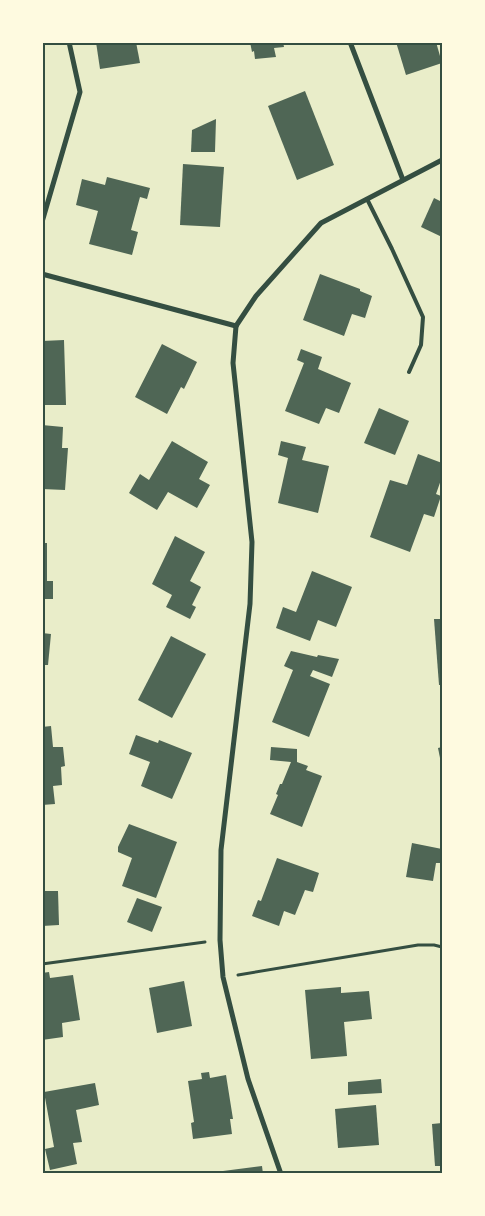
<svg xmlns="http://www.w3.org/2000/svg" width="485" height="1216" font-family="'Varela Round',sans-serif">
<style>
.building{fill:#4f6655}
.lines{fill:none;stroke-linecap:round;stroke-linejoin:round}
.path{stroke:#344e41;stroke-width:3}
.service{stroke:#344e41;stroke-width:4}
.minor{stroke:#344e41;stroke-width:5}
.neatline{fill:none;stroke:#344e41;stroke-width:2}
</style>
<rect width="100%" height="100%" fill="#e9edc9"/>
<g class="building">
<path d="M96 42H136L140 63 100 69Z"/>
<path d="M250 42H283L284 47 274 48 276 57 255 59 254 51 252 52Z"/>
<path d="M396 42H436L442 63 406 75Z"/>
<path d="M305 91 334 165 297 180 268 106Z"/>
<path d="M216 119 215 152H191L192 130Z"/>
<path d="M183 164 224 167 220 227 180 225Z"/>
<path d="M107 177 150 188 147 199 140 197 131 230 138 232 132 255 89 244 98 211 76 205 82 179 105 185Z"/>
<path d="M434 198 442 202V237L421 227Z"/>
<path d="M320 274 360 289V291L372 296 365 318 352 314 344 336 303 320Z"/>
<path d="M64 340 66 405H42V341Z"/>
<path d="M162 344 197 362 184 389 181 387 167 414 135 397Z"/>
<path d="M301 349 322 357 318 369 351 383 339 413 326 408 319 424 285 411 304 363 297 360Z"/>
<path d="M379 408 409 421 395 455 364 443Z"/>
<path d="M42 425 63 427 62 448H68L65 490 42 489Z"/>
<path d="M172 441 208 462 199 479 210 485 197 508 168 492 157 510 129 493 140 474 149 480Z"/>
<path d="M281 441 306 447 302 460 329 466 318 513 278 503 288 458 278 455Z"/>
<path d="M418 454 442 463V477L436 494 441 496 434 517 424 514 410 552 370 537 390 480 407 485Z"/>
<path d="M175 536 205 552 190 581 201 587 192 605 196 607 190 619 166 607 172 595 152 584Z"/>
<path d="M42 543H47V581H53V599H42Z"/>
<path d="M312 571 352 587 336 627 318 620 310 641 276 628 283 607 296 612Z"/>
<path d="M434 619H442V685H439Z"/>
<path d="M42 633 51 634 48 665H42Z"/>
<path d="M171 636 206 654 172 718 138 700Z"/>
<path d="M291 651 317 657 318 655 339 659 332 677 313 670 310 676 330 684 309 737 272 722 293 670 284 666Z"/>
<path d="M51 726 53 747H63L65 766 61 767 62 785 53 786 55 804 42 805V727Z"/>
<path d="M136 735 158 743 159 740 192 753 172 799 141 786 150 762 129 754Z"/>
<path d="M271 747 297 749V762L308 766 306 770 322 776 302 827 270 814 278 795 276 794 280 784H282L291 762 270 760Z"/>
<path d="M442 747V768L438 748Z"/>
<path d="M129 824 177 842 156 898 122 886 132 858 118 852V847Z"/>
<path d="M412 843 442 849 440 863H436L433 881 406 877Z"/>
<path d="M277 858 319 873 313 892 305 890 295 915 284 911 279 926 252 916 258 900 261 901Z"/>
<path d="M42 891H58L59 925 42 926Z"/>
<path d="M137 898 162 907 152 932 127 922Z"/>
<path d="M49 972 50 978 73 975 80 1020 62 1023 63 1037 42 1040V973Z"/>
<path d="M184 981 192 1026 157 1033 149 988Z"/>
<path d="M341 987V993L369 991 372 1019 344 1022 347 1056 311 1059 305 990Z"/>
<path d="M209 1072 210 1078 226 1075 233 1119H230L232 1134 193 1139 191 1123 194 1122 188 1081 202 1079 201 1073Z"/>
<path d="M381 1079 382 1093 348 1095V1082Z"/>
<path d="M95 1083 99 1105 76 1110 82 1142 73 1143 77 1164 50 1170 45 1149 54 1147 44 1092Z"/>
<path d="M376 1105 379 1145 338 1148 335 1109Z"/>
<path d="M442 1123V1166H435L432 1124Z"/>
<path d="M262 1166 263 1174H223V1171Z"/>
</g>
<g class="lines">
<g class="path">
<path d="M42 964 205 942"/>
<path d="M238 975 418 945H434L442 947"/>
</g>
<path class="service" d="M367 199 392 249 423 317 421 345 409 372"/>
<g class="minor">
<path d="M350 42 403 180"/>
<path d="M42 222 80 92 69 42"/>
<path d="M42 274 236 326"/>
<path d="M236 326 233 363 252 542 250 604 221 850 220 940 223 977 248 1079 281 1174"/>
<path d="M236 326 256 296 321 223 442 160"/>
</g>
</g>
<rect width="485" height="1216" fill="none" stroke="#fefae0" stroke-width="88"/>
<rect x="44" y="44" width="397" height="1128" class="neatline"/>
</svg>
